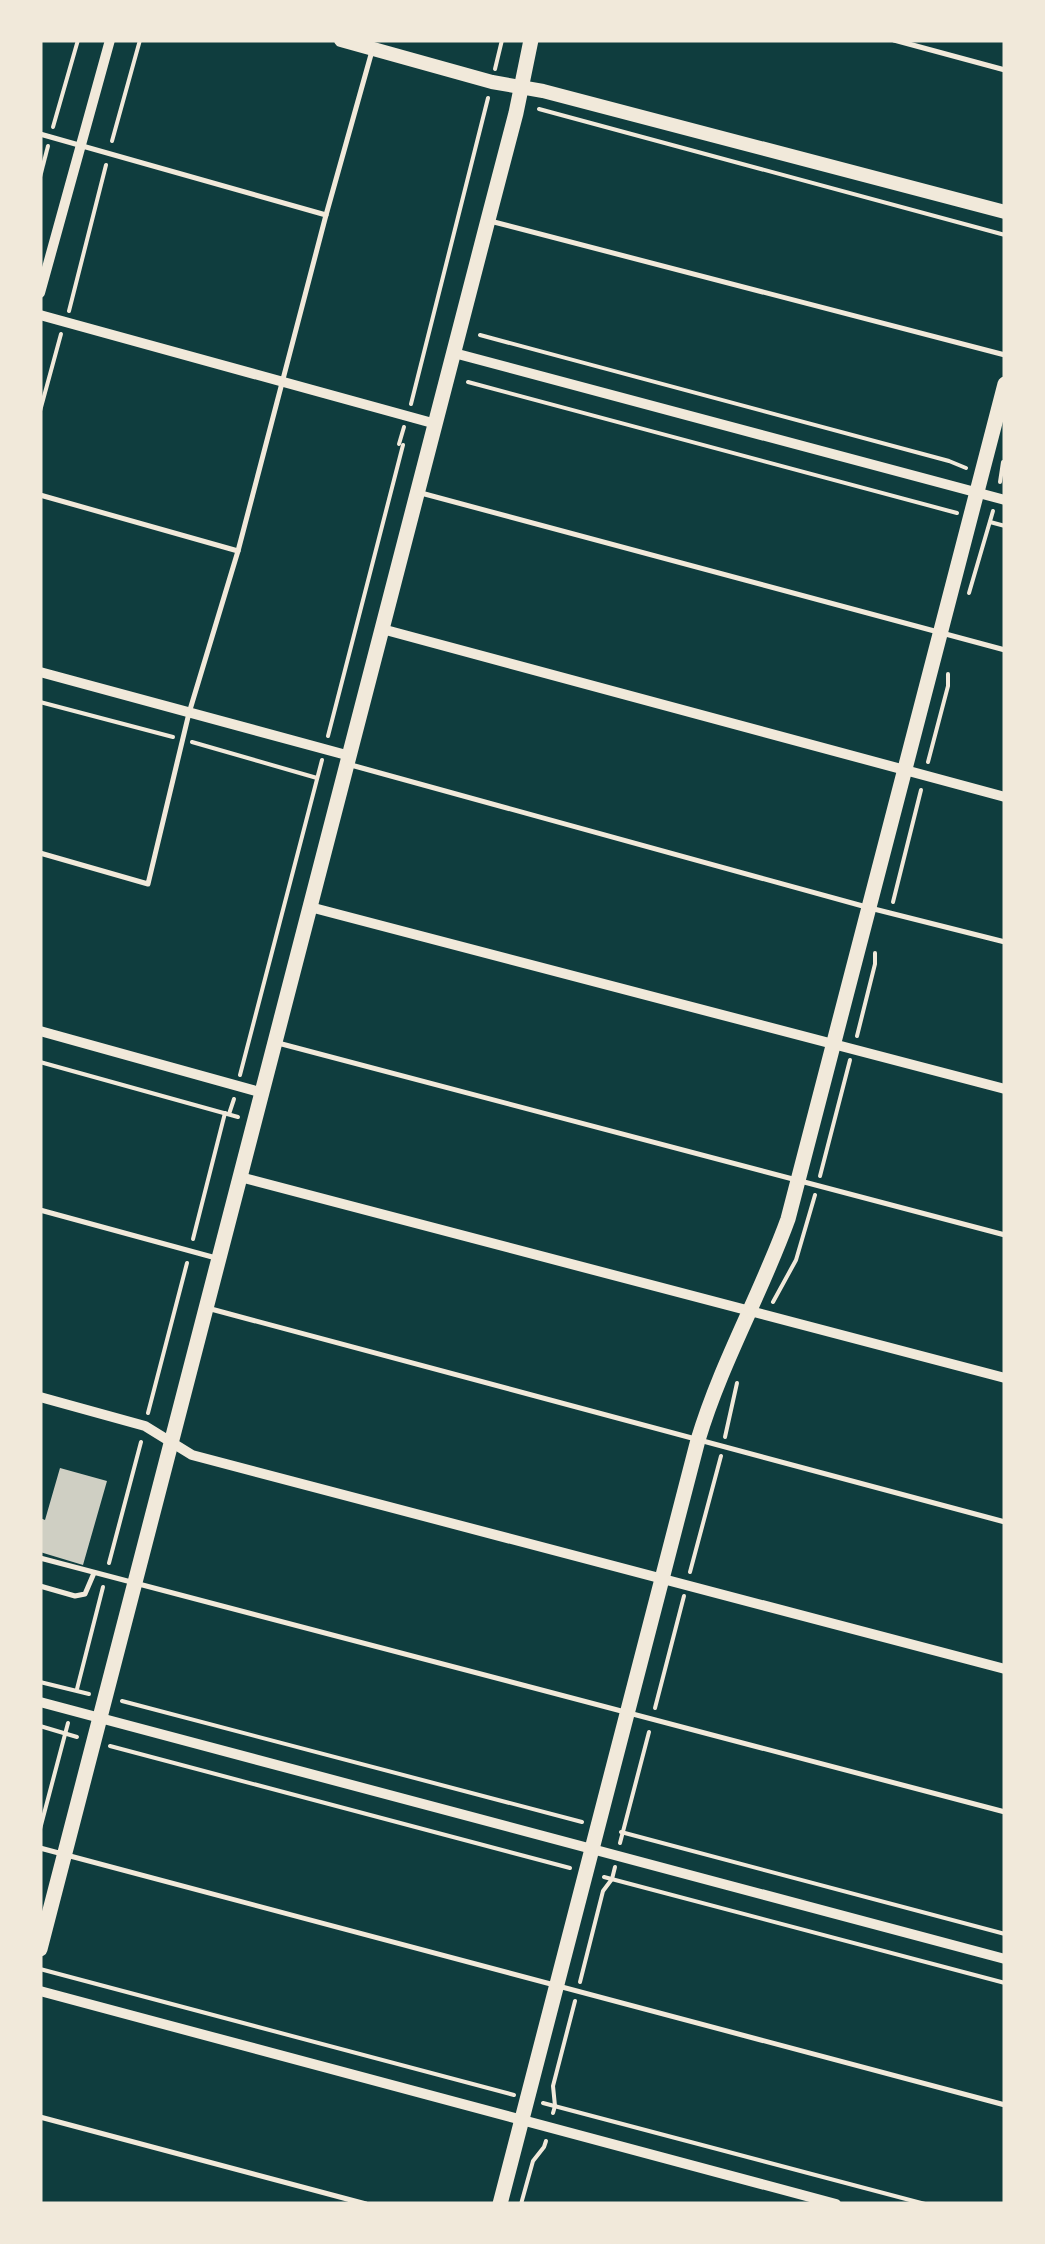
<svg xmlns="http://www.w3.org/2000/svg" width="1045" height="2244" font-family="'PT Sans',sans-serif">
<style>
.building{fill:#cfcfc3}
.lines{fill:none;stroke-linecap:round;stroke-linejoin:round}
.path{stroke:#f1e9da;stroke-width:4}
.service{stroke:#f1e9da;stroke-width:5}
.minor{stroke:#f1e9da;stroke-width:10}
.tertiary{stroke:#f1e9da;stroke-width:14}
.secondary{stroke:#f1e9da;stroke-width:15}
</style>
<rect width="100%" height="100%" fill="#0f3d3e"/>
<path class="building" d="M60 1468 107 1481 83 1565 40 1552V1518L45 1520Z"/>
<g class="lines">
<g class="path">
<path d="M495 69 502 40"/>
<path d="M539 109 1005 235"/>
<path d="M53 127 78 40"/>
<path d="M112 141 140 40"/>
<path d="M40 177 48 146"/>
<path d="M69 311 106 165"/>
<path d="M480 335 949 461 966 468"/>
<path d="M468 382 957 513"/>
<path d="M411 404 488 98"/>
<path d="M40 411 61 334"/>
<path d="M399 444 404 427"/>
<path d="M1000 482 1003 462"/>
<path d="M990 522 1005 526"/>
<path d="M969 593 993 511"/>
<path d="M40 702 173 737"/>
<path d="M328 736 403 445"/>
<path d="M192 742 317 778"/>
<path d="M928 762 948 686V674"/>
<path d="M893 902 921 790"/>
<path d="M857 1036 875 964V953"/>
<path d="M40 1062 238 1117"/>
<path d="M240 1075 322 760"/>
<path d="M229 1114 234 1099"/>
<path d="M820 1176 850 1060"/>
<path d="M193 1239 225 1113"/>
<path d="M773 1302 796 1260 815 1195"/>
<path d="M148 1413 187 1263"/>
<path d="M725 1437 737 1383"/>
<path d="M109 1563 141 1442"/>
<path d="M690 1572 721 1456"/>
<path d="M40 1682 89 1694"/>
<path d="M77 1689 103 1587"/>
<path d="M122 1701 582 1822"/>
<path d="M655 1708 684 1596"/>
<path d="M40 1726 77 1737"/>
<path d="M110 1746 570 1868"/>
<path d="M40 1829 68 1723"/>
<path d="M621 1832 1005 1934"/>
<path d="M620 1843 649 1732"/>
<path d="M604 1877 1005 1983"/>
<path d="M40 1969 514 2095"/>
<path d="M580 1982 603 1891 612 1879 615 1867"/>
<path d="M543 2103 925 2204"/>
<path d="M553 2113 555 2106 553 2086 575 2001"/>
<path d="M521 2204 533 2161 544 2147 546 2141"/>
</g>
<g class="service">
<path d="M894 40 1005 70"/>
<path d="M40 134 326 215"/>
<path d="M490 221 1005 355"/>
<path d="M421 493 1005 650"/>
<path d="M40 495 238 551"/>
<path d="M351 765 870 908 1005 942"/>
<path d="M40 853 148 884 189 713 238 551 326 215 372 51"/>
<path d="M278 1043 1005 1235"/>
<path d="M40 1210 216 1258"/>
<path d="M211 1309 1005 1522"/>
<path d="M40 1558 1005 1812"/>
<path d="M40 1586 75 1596 85 1594 94 1573"/>
<path d="M40 1848 1005 2105"/>
<path d="M40 2117 366 2204"/>
</g>
<g class="minor">
<path d="M40 293 110 40"/>
<path d="M40 315 436 424"/>
<path d="M454 353 1005 500"/>
<path d="M382 629 1005 797"/>
<path d="M40 672 350 756"/>
<path d="M310 907 1005 1089"/>
<path d="M40 1031 263 1093"/>
<path d="M240 1177 1005 1378"/>
<path d="M40 1397 145 1426 192 1455 1005 1669"/>
<path d="M40 1702 1005 1959"/>
<path d="M40 1991 836 2204"/>
</g>
<path class="tertiary" d="M341 40 492 82 543 91 1005 212"/>
<g class="secondary">
<path d="M40 1949 488 220 516 113 531 40"/>
<path d="M500 2204 698 1440C721 1363 761 1294 788 1219L1005 384"/>
</g>
</g>
<rect width="1045" height="2244" fill="none" stroke="#f1e9da" stroke-width="85"/>
</svg>
